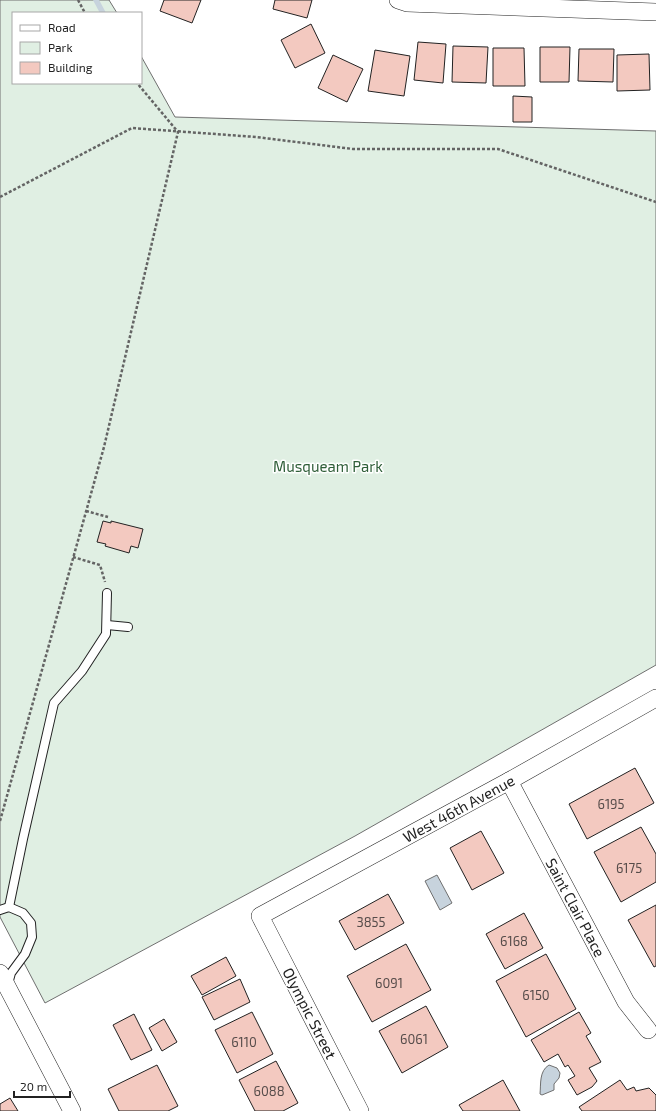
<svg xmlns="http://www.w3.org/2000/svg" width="656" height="1111" font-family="'Exo 2',sans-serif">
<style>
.green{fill:#e0efe3;stroke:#6f6f6f}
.water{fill:#c7d3dd;stroke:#6f6f6f}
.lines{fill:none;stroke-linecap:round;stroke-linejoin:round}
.stream{stroke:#c7d3dd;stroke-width:5.5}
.building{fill:#f3c9c0;stroke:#222}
.lane-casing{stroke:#222;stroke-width:10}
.street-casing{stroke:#222;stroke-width:18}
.path{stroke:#646464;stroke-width:2.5;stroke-dasharray:3 2;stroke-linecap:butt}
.lane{stroke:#fff;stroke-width:8}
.street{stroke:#fff;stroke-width:17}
.labels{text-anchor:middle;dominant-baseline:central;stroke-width:3;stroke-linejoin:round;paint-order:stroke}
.number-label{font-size:13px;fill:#564c4a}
.park-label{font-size:15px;fill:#2f5e38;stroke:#fff}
.street-label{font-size:15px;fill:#222;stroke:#fff}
</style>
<rect width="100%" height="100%" fill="#fff"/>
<path class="green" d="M0 0H109L117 13H13V83H141V56L175 117 656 131V665L355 836 45 1003 0 917Z"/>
<g class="water">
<path d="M437 875 452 903 440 910 425 881Z"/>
<path d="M549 1065 557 1068 560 1073 559 1078 554 1084V1090L542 1095 540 1094C541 1084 539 1071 549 1065Z"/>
</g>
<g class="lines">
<path class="stream" d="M96 0 103 13"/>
</g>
<g class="building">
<path d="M164 0H201L192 23 160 11Z"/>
<path d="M275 0H312L307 18 273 9Z"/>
<path d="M311 24 325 53 295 68 281 40Z"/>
<path d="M418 42 446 44 443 83 414 80Z"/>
<path d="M453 46 488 47 486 83 452 82Z"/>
<path d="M540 47H570L569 82H540Z"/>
<path d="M493 48H524L525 86H493Z"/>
<path d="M579 49H614L613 82 578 81Z"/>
<path d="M375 50 410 56 404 96 368 91Z"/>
<path d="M649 54 650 90 617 91V55Z"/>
<path d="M333 55 363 69 347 102 318 88Z"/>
<path d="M513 96 532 97V122H513Z"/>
<path d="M103 521 111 523V521L143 529 138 548 131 546 129 553 105 546 106 544 97 542Z"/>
<path d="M635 768 654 803 587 839 569 804Z"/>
<path d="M641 827 656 854V882L621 902 594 852Z"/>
<path d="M481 831 504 873 472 890 450 848Z"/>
<path d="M388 894 404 923 355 950 339 921Z"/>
<path d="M656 905V966L654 967 628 920Z"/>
<path d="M524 913 543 948 505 969 486 934Z"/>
<path d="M406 944 431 990 372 1022 347 976Z"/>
<path d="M546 954 576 1009 526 1037 496 981Z"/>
<path d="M226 957 236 976 202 995 191 976Z"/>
<path d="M240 979 250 1002 214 1020 202 997Z"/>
<path d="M426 1006 448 1047 402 1073 379 1031Z"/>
<path d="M252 1012 273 1054 237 1073 215 1030Z"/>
<path d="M579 1012 591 1033 586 1036 601 1062 589 1068 597 1081 592 1087 577 1095 568 1080 575 1076 568 1065 565 1067 558 1054 544 1062 531 1040Z"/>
<path d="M134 1014 152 1050 131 1060 113 1025Z"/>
<path d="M164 1019 177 1042 162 1051 149 1028Z"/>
<path d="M276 1061 298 1103 283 1111H255L239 1080Z"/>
<path d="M157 1065 178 1106 168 1111H119L108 1089Z"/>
<path d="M503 1080 520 1111H463L459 1105Z"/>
<path d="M620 1080 627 1090 634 1087 636 1091 649 1088 656 1095V1111H582L579 1107Z"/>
<path d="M10 1098 18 1111H0V1104Z"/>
</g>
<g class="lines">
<g class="lane-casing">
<g id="lane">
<path d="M107 625 128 627"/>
<path d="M9 907 23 839 54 703 82 671 106 634 107 593"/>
<path d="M0 910 9 907 23 913 31 923 32 937 25 954 11 973 8 984"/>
</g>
</g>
<g class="street-casing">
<g id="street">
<path d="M398 0 407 3 656 12"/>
<path id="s1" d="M509 781 626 1002 648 1030"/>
<path d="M0 973 72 1111"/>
<path id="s2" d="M360 1111 260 916 509 781 656 698"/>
</g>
</g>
<g class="path">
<path d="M78 0 85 13"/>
<path d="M0 197 132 128 256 137 353 149H498L656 202"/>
<path d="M86 511 108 517"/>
<path d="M73 557 100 565 105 582"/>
<path d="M0 821 104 447 178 132 137 83"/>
</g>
<use href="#lane" class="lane"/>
<use href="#street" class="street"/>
</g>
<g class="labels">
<g class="number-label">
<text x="611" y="804">6195</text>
<text x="629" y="868">6175</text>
<text x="371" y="922">3855</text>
<text x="514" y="941">6168</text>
<text x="389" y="983">6091</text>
<text x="536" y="995">6150</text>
<text x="414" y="1039">6061</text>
<text x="244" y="1042">6110</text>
<text x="269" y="1091">6088</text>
</g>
<g class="park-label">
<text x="328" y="466">Musqueam Park</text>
</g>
<g class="street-label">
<text stroke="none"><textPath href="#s2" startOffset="445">West 46th Avenue</textPath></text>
<text stroke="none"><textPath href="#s1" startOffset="143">Saint Clair Place</textPath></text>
<text transform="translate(310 1013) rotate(63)">Olympic Street</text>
</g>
</g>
<rect x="12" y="12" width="130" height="72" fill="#ffffff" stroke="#a7a7a7"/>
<rect x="20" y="25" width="20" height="6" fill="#ffffff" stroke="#a7a7a7"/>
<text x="48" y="32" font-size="12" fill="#222222">Road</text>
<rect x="20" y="42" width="20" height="12" fill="#e0efe3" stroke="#a7a7a7"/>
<text x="48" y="52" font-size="12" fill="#222222">Park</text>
<rect x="20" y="62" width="20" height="12" fill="#f3c9c0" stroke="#a7a7a7"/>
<text x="48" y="72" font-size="12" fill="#222222">Building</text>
<path d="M14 1091v6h56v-6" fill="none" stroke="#222222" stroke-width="2"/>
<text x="20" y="1091" font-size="12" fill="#222222" stroke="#ffffff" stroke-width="3" paint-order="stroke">20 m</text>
</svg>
